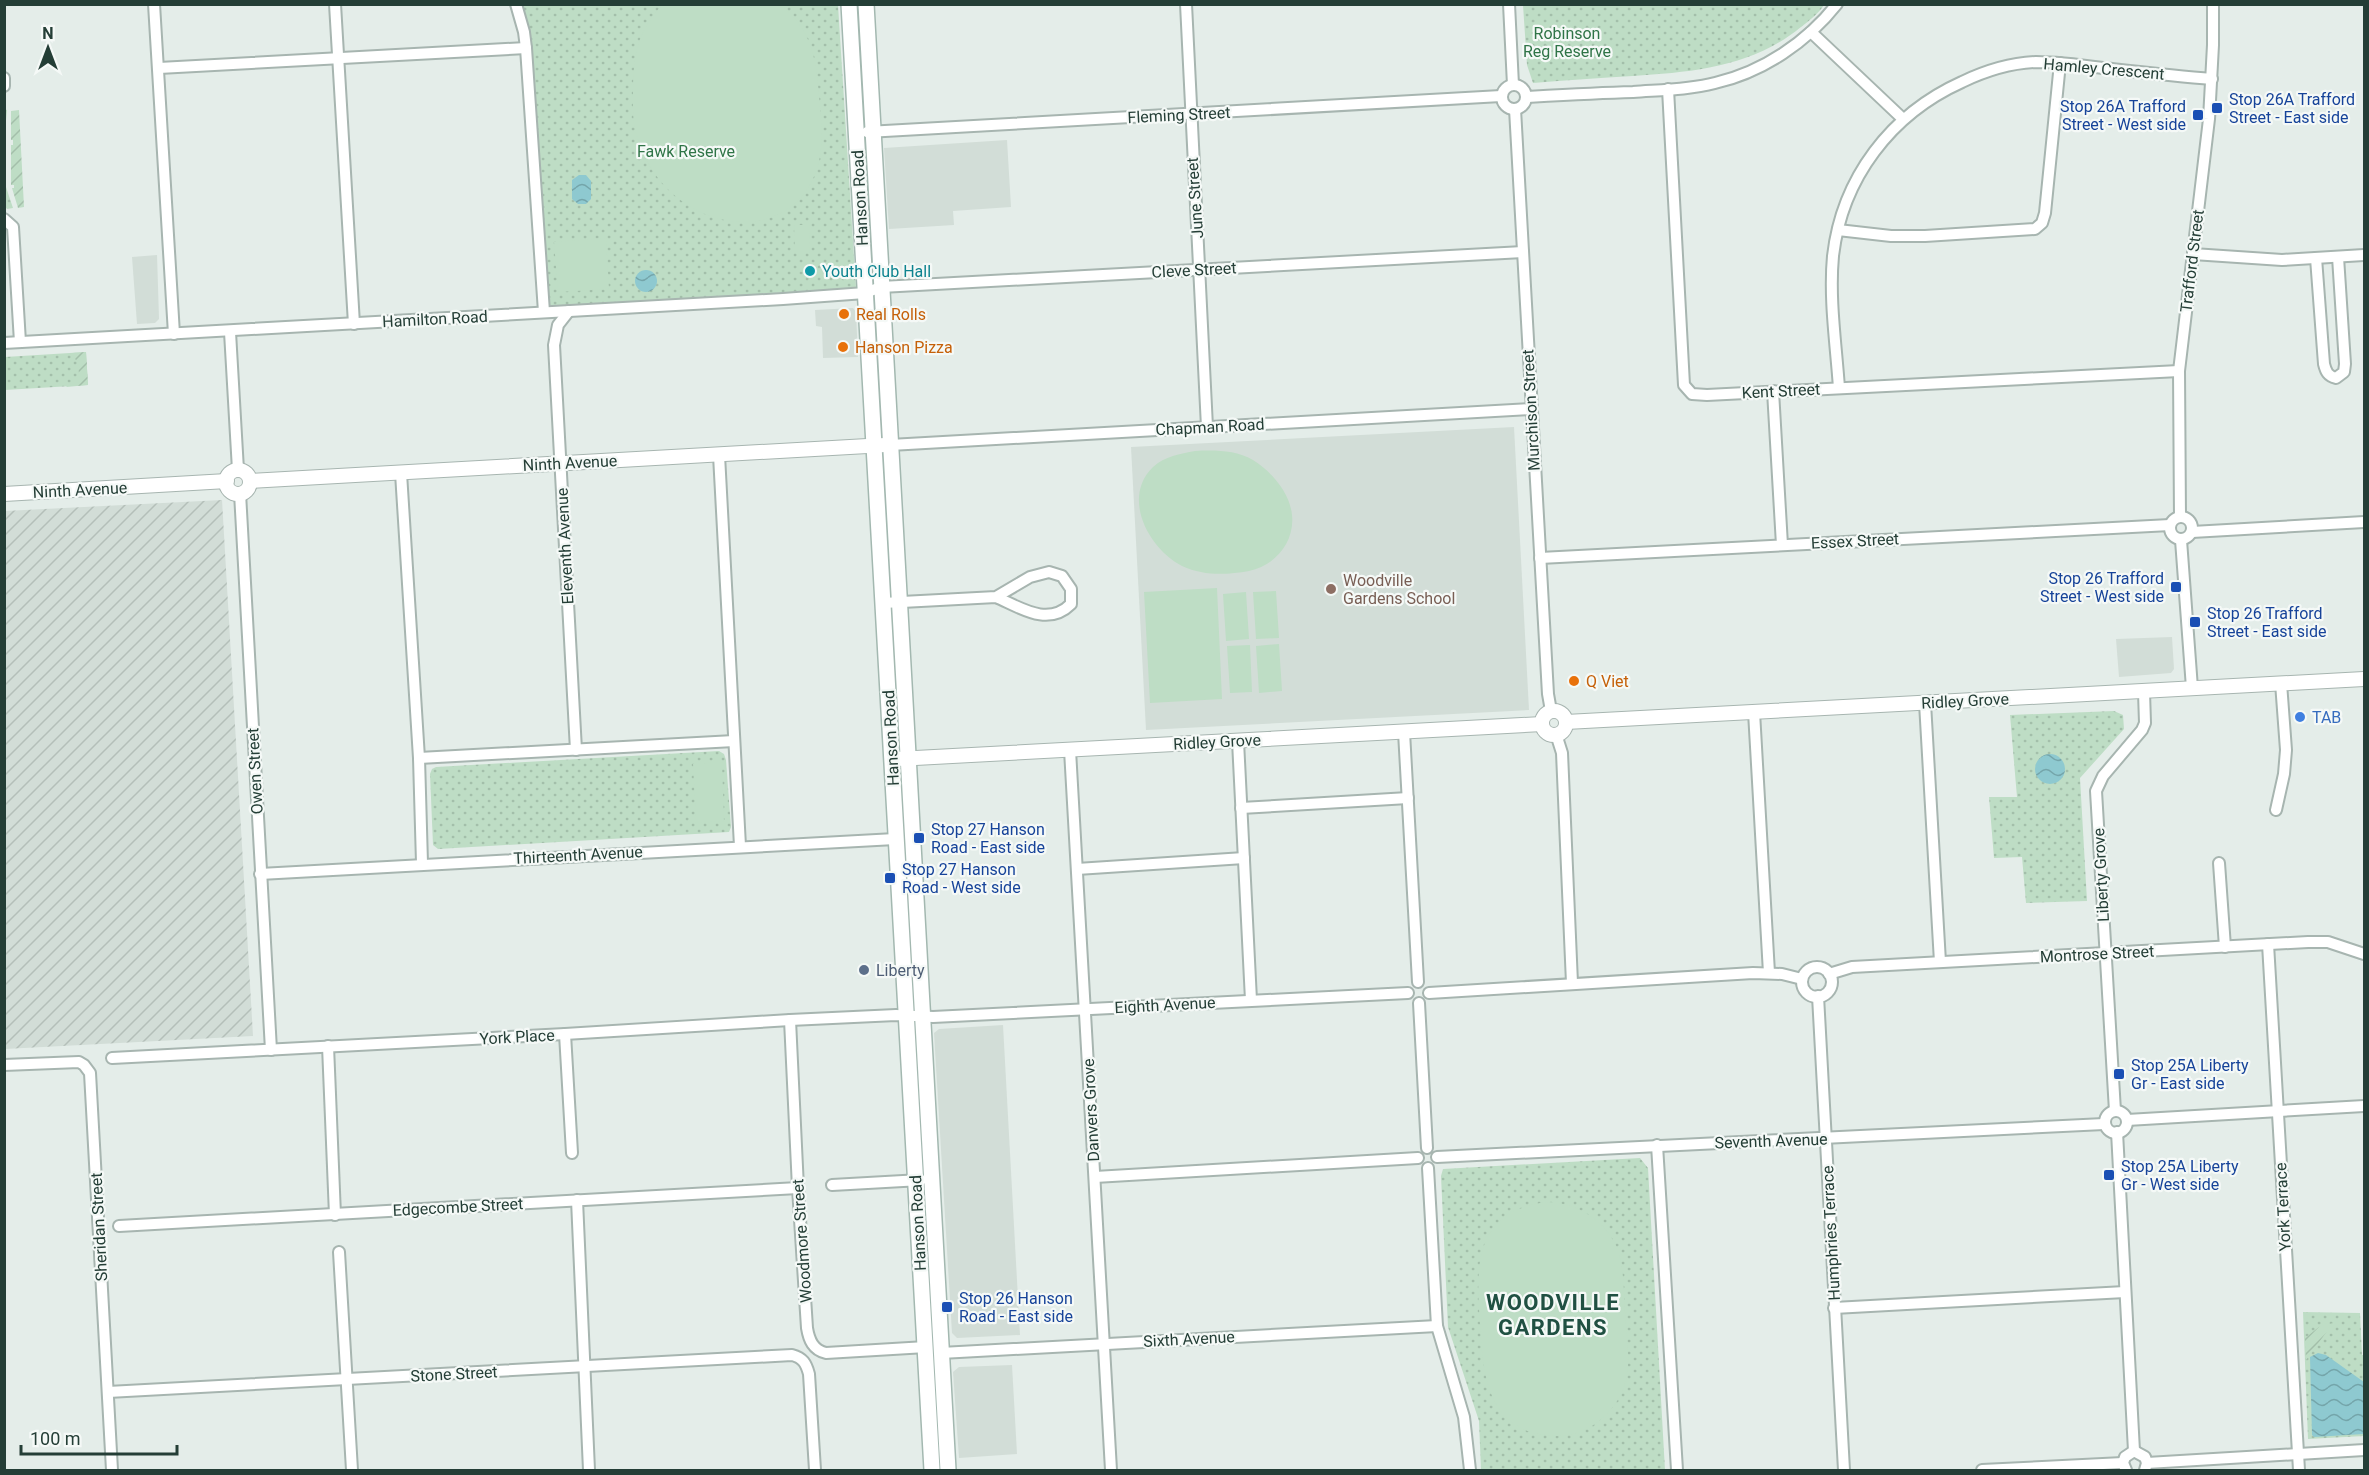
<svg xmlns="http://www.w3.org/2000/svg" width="2369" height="1475" font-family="Roboto,sans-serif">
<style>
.built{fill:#d2ddd7}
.industrial{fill:url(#industrial-furrows)}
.park{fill:url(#park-dots)}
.garden{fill:url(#garden-furrows)}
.pitch{fill:#beddc5}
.water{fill:url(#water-waves)}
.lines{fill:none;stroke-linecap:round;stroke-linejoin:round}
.minor-casing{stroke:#a7b5b0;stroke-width:14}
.tertiary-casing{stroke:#a7b5b0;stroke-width:16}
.secondary-casing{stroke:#a3b8b0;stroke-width:18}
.minor{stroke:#fff;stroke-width:10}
.tertiary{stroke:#fff;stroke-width:14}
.secondary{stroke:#fff;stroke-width:15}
.transit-dot{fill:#1a4fb4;stroke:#f5f9f7;stroke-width:2}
.culture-dot{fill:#0f9aa8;stroke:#f5f9f7;stroke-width:2}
.food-dot{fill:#e8710a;stroke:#f5f9f7;stroke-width:2}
.education-dot{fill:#8d6e63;stroke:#f5f9f7;stroke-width:2}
.shop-dot{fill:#3f7fe0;stroke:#f5f9f7;stroke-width:2}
.service-dot{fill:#5c6f8a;stroke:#f5f9f7;stroke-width:2}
.labels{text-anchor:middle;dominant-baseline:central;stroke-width:4.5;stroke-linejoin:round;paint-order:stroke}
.park-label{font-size:16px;fill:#2f7447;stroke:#f5f9f7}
.street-label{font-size:16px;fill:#243e36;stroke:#f5f9f7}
.transit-label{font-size:16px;fill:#164399;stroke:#f5f9f7;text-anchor:start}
.culture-label{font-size:16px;fill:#0d838f;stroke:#f5f9f7;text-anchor:start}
.food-label{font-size:16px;fill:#c56008;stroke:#f5f9f7;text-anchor:start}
.education-label{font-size:16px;fill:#785e54;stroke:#f5f9f7;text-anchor:start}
.shop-label{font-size:16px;fill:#366cbe;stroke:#f5f9f7;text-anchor:start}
.service-label{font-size:16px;fill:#4e5e75;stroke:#f5f9f7;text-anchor:start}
.district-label{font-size:22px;font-weight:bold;letter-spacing:1.5px;fill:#205042;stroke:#f5f9f7}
</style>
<defs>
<pattern id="industrial-furrows" width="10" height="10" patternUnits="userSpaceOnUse" patternTransform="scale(1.5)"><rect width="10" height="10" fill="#d2ddd7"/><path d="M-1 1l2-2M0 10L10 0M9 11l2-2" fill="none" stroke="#b4bfb9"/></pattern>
<pattern id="park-dots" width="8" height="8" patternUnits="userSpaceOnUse" patternTransform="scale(1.5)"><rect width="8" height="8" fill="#beddc5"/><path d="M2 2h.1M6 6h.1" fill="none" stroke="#a3bfaa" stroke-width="1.8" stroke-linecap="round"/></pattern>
<pattern id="garden-furrows" width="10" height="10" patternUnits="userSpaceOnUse" patternTransform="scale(1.5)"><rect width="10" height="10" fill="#beddc5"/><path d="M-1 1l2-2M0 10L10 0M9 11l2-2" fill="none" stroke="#a3bfaa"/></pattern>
<pattern id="water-waves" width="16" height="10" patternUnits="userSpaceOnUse" patternTransform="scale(1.5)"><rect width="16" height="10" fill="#8ec9d0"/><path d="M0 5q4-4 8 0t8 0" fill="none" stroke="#74a5aa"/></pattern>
</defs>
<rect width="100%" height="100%" fill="#e4ede9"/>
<g class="built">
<path d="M1007 140 1011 207 953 211 954 225 889 229 884 148Z"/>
<path d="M157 255 159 319 155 323 137 324 132 257Z"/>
<path d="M853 308 856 312 858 357 823 358 822 327 816 326 815 310Z"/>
<path d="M1514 427 1529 710 1146 730 1131 447Z"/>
<path d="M2172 637 2174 669 2171 673 2119 677 2116 639Z"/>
<path d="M1003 1025 1020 1335 957 1338 952 1333 934 1033 939 1029Z"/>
<path d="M1012 1365 1017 1454 959 1458 953 1372 959 1367Z"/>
</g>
<path class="industrial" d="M222 500 253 1036 5 1049V511Z"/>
<g class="park">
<path d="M519 5H838L856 288 548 307 532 45Z"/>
<path d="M1523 5H1824C1818 14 1810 20 1801 27 1752 67 1694 72 1633 76 1600 78 1566 80 1533 83L1527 65Z"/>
<path d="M4 109 7 110 5 131 6 187 13 208 7 209 4 205Z"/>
<path d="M86 352 88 385 5 390V357Z"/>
<path d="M2114 711 2123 715 2124 729 2080 778 2087 901 2026 903 2022 857 1994 858 1989 797H2017L2010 715Z"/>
<path d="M719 751 724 754 726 760 731 827 729 832 438 849 433 845 430 774 432 769 436 767Z"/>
<path d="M1640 1158 1648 1168 1665 1470H1481L1479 1421 1448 1327 1441 1176 1443 1169Z"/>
<path d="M2303 1312 2360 1313 2362 1355H2364V1436L2308 1439Z"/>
</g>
<g class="garden">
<path d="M19 110 24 207 18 208 12 188H14V185H11V145H13V140H11V111Z"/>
<path d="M86 352 88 385 66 387 79 374 78 364 72 353Z"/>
<path d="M2333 1323 2306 1360 2305 1338 2319 1327Z"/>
</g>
<g class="pitch">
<path d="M780 4C819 36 816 70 821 116 836 260 666 249 636 133 632 119 633 103 633 88 634 51 638 32 662 5Z"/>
<path d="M794 225H809L810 253H795Z"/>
<path d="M606 238 609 289 558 292 554 242Z"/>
<path d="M1195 451C1215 450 1235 450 1253 460 1271 471 1290 493 1292 515 1295 542 1275 566 1249 571 1226 575 1204 576 1182 566 1149 549 1121 498 1153 467 1165 456 1180 454 1195 451Z"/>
<path d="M1217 588 1222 699 1150 703 1144 592Z"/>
<path d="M1276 591 1279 638 1256 639 1253 592Z"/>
<path d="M1246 592 1249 639 1226 641 1223 594Z"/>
<path d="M1279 644 1282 691 1259 693 1256 646Z"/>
<path d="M1250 645 1252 692 1230 693 1227 646Z"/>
<path d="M722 762 724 821 696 823 693 764Z"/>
<path d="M1546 1202C1580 1202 1615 1226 1621 1262 1624 1278 1624 1295 1625 1312 1626 1332 1630 1355 1627 1375 1622 1408 1591 1436 1557 1436 1488 1435 1483 1377 1480 1324 1476 1267 1473 1212 1546 1202Z"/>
</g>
<g class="water">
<path d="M579 175H586L591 181V199L586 204H578L572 199V180Z"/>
<circle cx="646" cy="281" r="11"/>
<circle cx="2050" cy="769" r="15"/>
<path d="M2318 1353 2326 1355 2364 1382V1434L2314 1437 2312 1435 2310 1357Z"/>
</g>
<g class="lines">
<g class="minor-casing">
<g id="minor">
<path d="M154 4 174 334"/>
<path d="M335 4 354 324"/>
<path d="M516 4 524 32 526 48 544 312"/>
<path d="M1186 4 1207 427"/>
<path d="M1509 4 1513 85"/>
<path d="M1811 32 1903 119"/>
<path d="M159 68 526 48"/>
<path d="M4 78V86"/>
<circle cx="1514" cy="97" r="12"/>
<path d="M1668 89 1684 385 1692 394 1707 395 2179 371"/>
<path d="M1526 97C1562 95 1597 93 1633 92 1660 90 1688 90 1715 83 1763 72 1807 42 1837 4"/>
<path d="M1515 109 1548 694 1551 711"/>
<path d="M867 132 1501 96"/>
<path d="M4 219 13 227 20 342"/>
<path d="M1838 230 1891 236H1925L2035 229 2042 223 2045 213 2060 63"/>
<path d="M2193 254 2282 260 2364 255"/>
<path d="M2316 258 2324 364C2326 372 2328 376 2336 378L2344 372 2345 364 2338 257"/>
<path d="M569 311 558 325 554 345 576 750"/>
<path d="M230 332 238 470"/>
<path d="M4 343 783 299 865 293 881 287 1523 252"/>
<path d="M1839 388C1836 344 1829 299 1833 256 1842 178 1891 114 1962 82 1985 71 2010 63 2036 62 2058 62 2081 65 2103 68 2140 72 2176 76 2212 79"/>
<path d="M1773 391 1782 545"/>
<path d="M890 445 1531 409"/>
<path d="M719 455 740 846"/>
<path d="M401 473 419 758 422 863"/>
<path d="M240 493 271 1050"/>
<circle cx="2181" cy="528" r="11"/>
<path d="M2180 517 2179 371 2209 119 2213 45V4"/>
<path d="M2192 532 2364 522"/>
<path d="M2181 540 2192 688"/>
<path d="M1540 558 2170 525"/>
<path d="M883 603 996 597 1030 577 1049 572 1062 576 1071 589V604C1048 627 1021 608 996 597"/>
<path d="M1925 703 1940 962"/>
<path d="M1754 712 1769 973"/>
<path d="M1404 732 1418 982"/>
<path d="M1556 734 1562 753 1572 983"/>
<path d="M1238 741 1251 1000"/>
<path d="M1070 750 1111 1470"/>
<path d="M419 758 734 741"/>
<path d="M1241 808 1408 798"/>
<path d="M2276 810 2284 774 2286 750 2281 683"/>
<path d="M2219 863 2225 947"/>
<path d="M1077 869 1244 858"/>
<path d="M260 874 895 839"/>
<path d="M2268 944 2299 1470"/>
<circle cx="1817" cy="982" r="15"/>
<path d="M1829 974 1852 967 2308 942H2328L2364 954"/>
<path d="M1429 993 1753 973 1782 974 1802 979"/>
<path d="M1818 996 1844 1470"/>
<path d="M1419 1003 1427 1148"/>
<path d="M790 1020 798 1188 807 1328C809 1340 813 1350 826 1353L926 1347"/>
<path d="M565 1034 572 1153"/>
<path d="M328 1046 335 1215"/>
<path d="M112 1058 565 1034 790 1020 896 1015 933 1017 1408 993"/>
<path d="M4 1065 79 1062 84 1065 90 1073 112 1470"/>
<path d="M2115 1111 2096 791 2103 776 2142 730 2145 723 2144 692"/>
<circle cx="2116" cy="1122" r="11"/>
<path d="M2127 1120 2364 1106"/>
<path d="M2117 1132 2134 1451"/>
<path d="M1657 1145 1677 1470"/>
<path d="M1437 1157 2104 1124"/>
<path d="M1428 1168 1437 1326 1464 1417 1470 1470"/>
<path d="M1095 1177 1418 1158"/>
<path d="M832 1185 921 1180"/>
<path d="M577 1200 589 1470"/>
<path d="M119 1226 798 1188"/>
<path d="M339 1252 352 1470"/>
<path d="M1834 1308 2125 1292"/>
<path d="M941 1353 1437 1326"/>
<path d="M108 1392 792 1355C803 1358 806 1363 809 1374L815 1470"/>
<path d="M2147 1463 2364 1450"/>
<path d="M1982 1470 2123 1463"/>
<path d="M2126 1470 2123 1463 2125 1457 2134 1451 2145 1457 2147 1463 2145 1470"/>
</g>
</g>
<g class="tertiary-casing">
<g id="tertiary">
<circle cx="238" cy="482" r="12"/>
<path d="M250 481 885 445"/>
<path d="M4 494 227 481"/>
<circle cx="1554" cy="723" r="12"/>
<path d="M1566 722 2364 679"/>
<path d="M897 759 1542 724"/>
</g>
</g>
<g class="secondary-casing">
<g id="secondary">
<path d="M849 4 932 1470"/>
<path d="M866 4 948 1470"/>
</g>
</g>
<use href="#minor" class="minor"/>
<use href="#tertiary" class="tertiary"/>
<use href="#secondary" class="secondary"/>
</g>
<g class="transit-dot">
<rect x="2211" y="102" width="12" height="12" rx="3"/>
<rect x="2192" y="109" width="12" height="12" rx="3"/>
<rect x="2170" y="581" width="12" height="12" rx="3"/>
<rect x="2189" y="616" width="12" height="12" rx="3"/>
<rect x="913" y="832" width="12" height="12" rx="3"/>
<rect x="884" y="872" width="12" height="12" rx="3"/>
<rect x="2113" y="1068" width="12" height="12" rx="3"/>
<rect x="2103" y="1169" width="12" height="12" rx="3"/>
<rect x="941" y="1301" width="12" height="12" rx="3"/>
</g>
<circle class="culture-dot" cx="810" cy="271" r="6"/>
<g class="food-dot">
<circle cx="844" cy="314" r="6"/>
<circle cx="843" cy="347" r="6"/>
<circle cx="1574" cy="681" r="6"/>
</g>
<circle class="education-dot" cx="1331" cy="589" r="6"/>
<circle class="shop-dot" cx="2300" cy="717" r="6"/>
<circle class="service-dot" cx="864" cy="970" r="6"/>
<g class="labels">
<g class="park-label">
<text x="1567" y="33">Robinson<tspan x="1567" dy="18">Reg Reserve</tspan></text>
<text x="686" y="151">Fawk Reserve</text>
</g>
<g class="street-label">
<text transform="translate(2104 69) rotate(5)">Hamley Crescent</text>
<text transform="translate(1179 115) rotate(-3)">Fleming Street</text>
<text transform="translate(860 198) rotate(-93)">Hanson Road</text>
<text transform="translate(1195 198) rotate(-94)">June Street</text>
<text transform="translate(2192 261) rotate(-83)">Trafford Street</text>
<text transform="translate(1194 270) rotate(-3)">Cleve Street</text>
<text transform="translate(435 319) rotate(-3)">Hamilton Road</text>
<text transform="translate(1781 391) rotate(-3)">Kent Street</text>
<text transform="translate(1531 410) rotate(-93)">Murchison Street</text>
<text transform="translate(1210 427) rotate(-3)">Chapman Road</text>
<text transform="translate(570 463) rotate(-3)">Ninth Avenue</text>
<text transform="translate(80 490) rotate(-3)">Ninth Avenue</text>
<text transform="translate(1855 541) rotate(-3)">Essex Street</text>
<text transform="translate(565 546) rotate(-93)">Eleventh Avenue</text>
<text transform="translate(1965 701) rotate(-3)">Ridley Grove</text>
<text transform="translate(891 738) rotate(-93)">Hanson Road</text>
<text transform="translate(1217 742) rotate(-3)">Ridley Grove</text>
<text transform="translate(255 771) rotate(-93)">Owen Street</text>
<text transform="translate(578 855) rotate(-3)">Thirteenth Avenue</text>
<text transform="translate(2101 875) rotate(-93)">Liberty Grove</text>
<text transform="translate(2097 954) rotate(-3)">Montrose Street</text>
<text transform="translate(1165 1005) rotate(-3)">Eighth Avenue</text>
<text transform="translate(517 1037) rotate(-3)">York Place</text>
<text transform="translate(1091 1110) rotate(-93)">Danvers Grove</text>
<text transform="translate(1771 1141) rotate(-2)">Seventh Avenue</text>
<text transform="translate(458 1207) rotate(-3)">Edgecombe Street</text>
<text transform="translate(2283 1207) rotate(-93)">York Terrace</text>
<text transform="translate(918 1223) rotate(-93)">Hanson Road</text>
<text transform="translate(99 1227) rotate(-93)">Sheridan Street</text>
<text transform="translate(1831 1233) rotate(-93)">Humphries Terrace</text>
<text transform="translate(802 1241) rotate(-94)">Woodmore Street</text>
<text transform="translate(1189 1339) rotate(-3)">Sixth Avenue</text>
<text transform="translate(454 1374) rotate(-3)">Stone Street</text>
</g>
<g class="transit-label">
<text x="2229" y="99">Stop 26A Trafford<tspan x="2229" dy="18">Street - East side</tspan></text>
<text x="2186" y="106" text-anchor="end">Stop 26A Trafford<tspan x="2186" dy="18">Street - West side</tspan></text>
<text x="2164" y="578" text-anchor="end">Stop 26 Trafford<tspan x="2164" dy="18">Street - West side</tspan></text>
<text x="2207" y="613">Stop 26 Trafford<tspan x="2207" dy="18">Street - East side</tspan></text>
<text x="931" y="829">Stop 27 Hanson<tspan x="931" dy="18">Road - East side</tspan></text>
<text x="902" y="869">Stop 27 Hanson<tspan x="902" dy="18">Road - West side</tspan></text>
<text x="2131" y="1065">Stop 25A Liberty<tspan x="2131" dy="18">Gr - East side</tspan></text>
<text x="2121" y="1166">Stop 25A Liberty<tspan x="2121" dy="18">Gr - West side</tspan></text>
<text x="959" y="1298">Stop 26 Hanson<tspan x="959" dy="18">Road - East side</tspan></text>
</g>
<g class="culture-label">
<text x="822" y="271">Youth Club Hall</text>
</g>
<g class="food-label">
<text x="856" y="314">Real Rolls</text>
<text x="855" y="347">Hanson Pizza</text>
<text x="1586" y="681">Q Viet</text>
</g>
<g class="education-label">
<text x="1343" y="580">Woodville<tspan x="1343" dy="18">Gardens School</tspan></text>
</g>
<g class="shop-label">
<text x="2312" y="717">TAB</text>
</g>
<g class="service-label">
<text x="876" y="970">Liberty</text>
</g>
<g class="district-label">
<text x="1553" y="1302">WOODVILLE<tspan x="1553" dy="25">GARDENS</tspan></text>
</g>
</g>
<rect width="2369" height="1475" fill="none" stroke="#243e36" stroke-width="12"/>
<g transform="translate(48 48)" stroke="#f5f9f7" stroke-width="4.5" paint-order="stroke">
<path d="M0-4.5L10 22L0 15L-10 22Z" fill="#243e36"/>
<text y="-9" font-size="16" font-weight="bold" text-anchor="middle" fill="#243e36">N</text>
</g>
<path d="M21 1445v9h156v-9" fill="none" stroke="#243e36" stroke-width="3"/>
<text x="30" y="1445" font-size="18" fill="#243e36" stroke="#f5f9f7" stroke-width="4.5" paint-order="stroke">100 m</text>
</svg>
